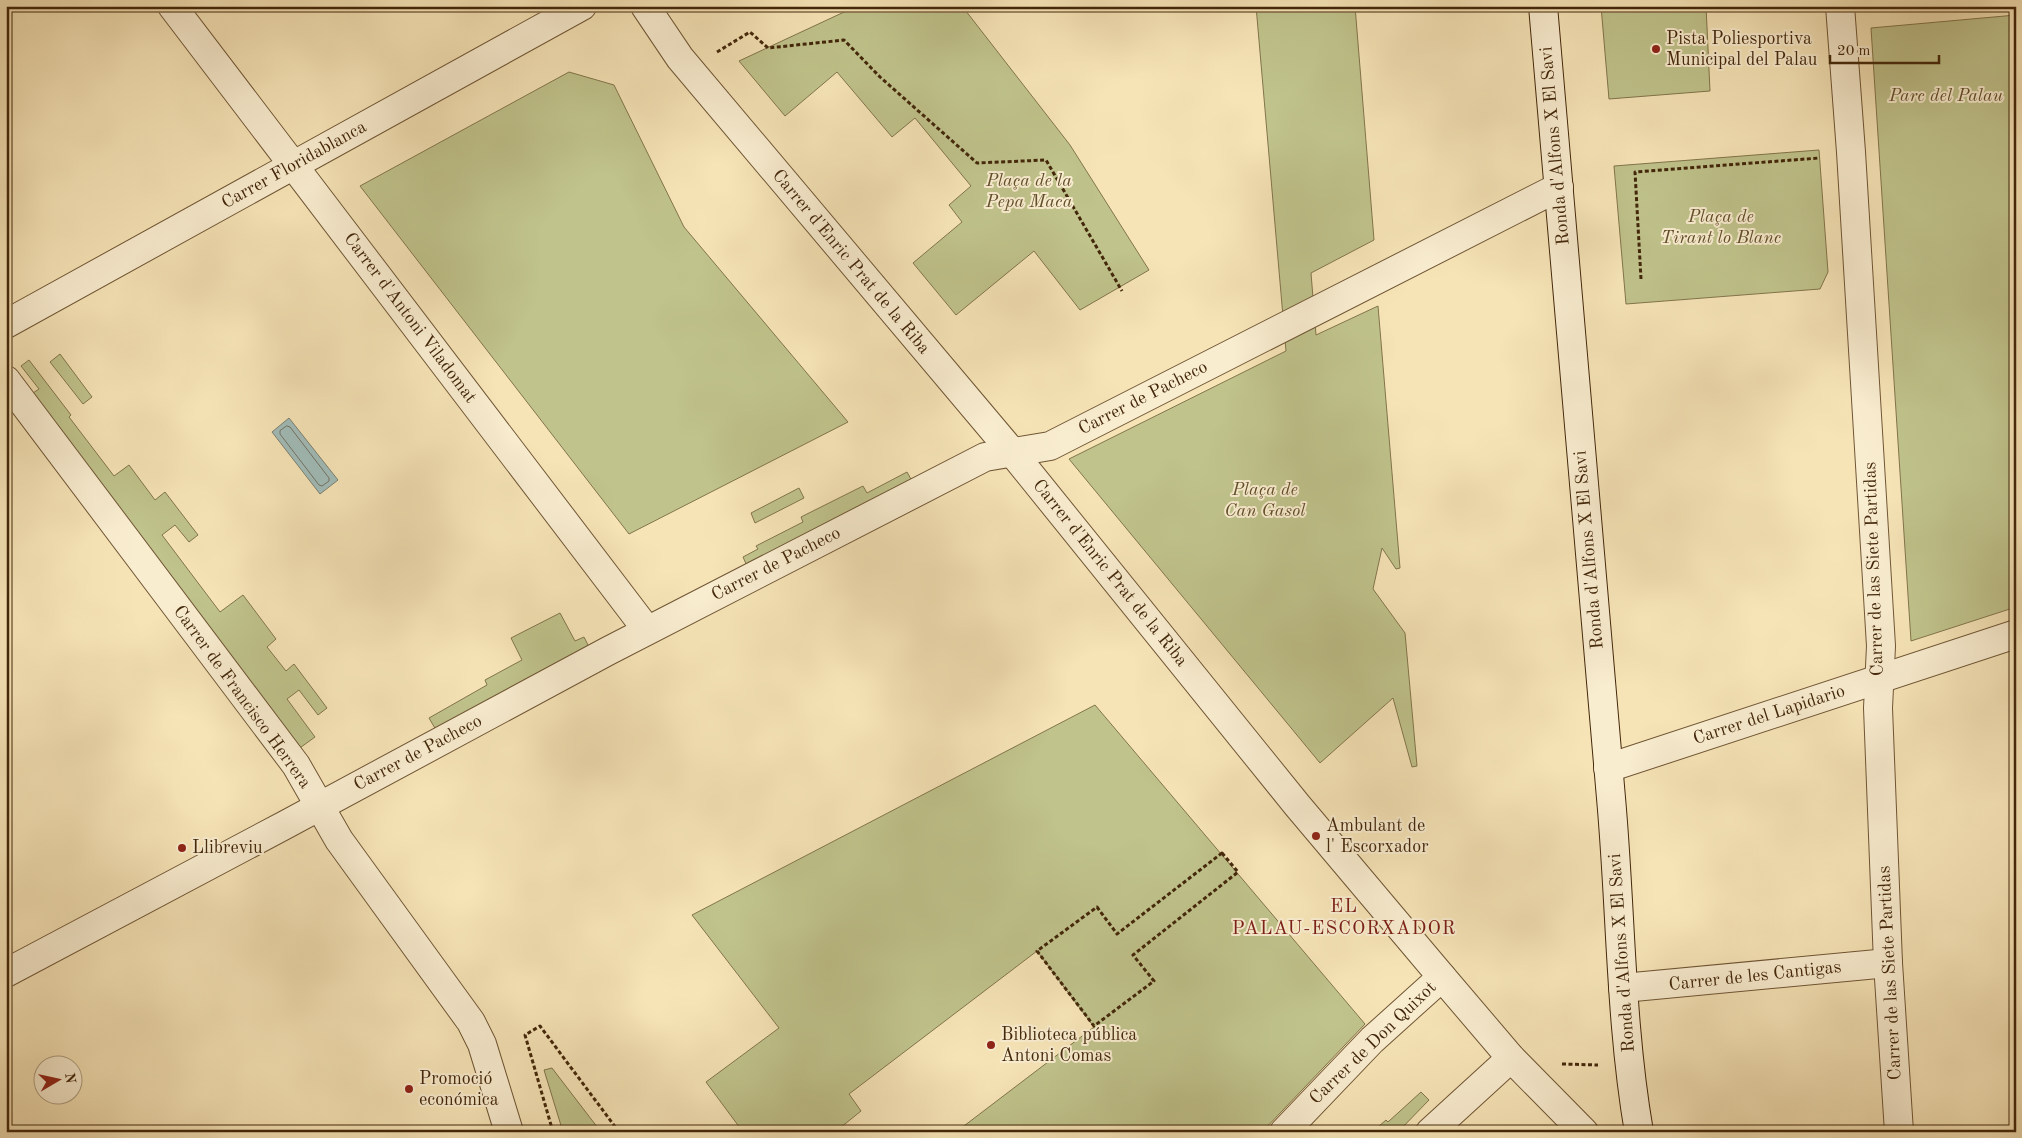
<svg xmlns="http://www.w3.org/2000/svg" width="2022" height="1138" font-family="'Old Standard TT',serif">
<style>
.green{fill:#c0c38c;stroke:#82754b}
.water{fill:#a1bcb9;stroke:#7b8073}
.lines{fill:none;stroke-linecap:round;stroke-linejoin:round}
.shore{stroke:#727262;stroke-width:1}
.street-casing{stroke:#705635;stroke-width:30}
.secondary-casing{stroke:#43270a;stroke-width:30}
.path{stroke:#43270a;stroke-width:3;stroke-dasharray:4 2.5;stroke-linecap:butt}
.street{stroke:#f9edd0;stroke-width:28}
.secondary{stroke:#f9edd0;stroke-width:28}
.poi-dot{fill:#8f2418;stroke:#f9edd0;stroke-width:2}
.labels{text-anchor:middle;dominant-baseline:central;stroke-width:4;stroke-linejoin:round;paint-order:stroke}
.poi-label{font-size:18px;fill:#43270a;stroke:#f9edd0;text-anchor:start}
.park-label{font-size:18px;font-style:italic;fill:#624e2a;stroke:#f9edd0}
.street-label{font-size:18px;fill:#43270a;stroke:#f9edd0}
.neighbourhood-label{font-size:19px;letter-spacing:1px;fill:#7a1f14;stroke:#f9edd0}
</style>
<rect width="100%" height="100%" fill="#f6e4b7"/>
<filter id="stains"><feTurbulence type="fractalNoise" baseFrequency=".004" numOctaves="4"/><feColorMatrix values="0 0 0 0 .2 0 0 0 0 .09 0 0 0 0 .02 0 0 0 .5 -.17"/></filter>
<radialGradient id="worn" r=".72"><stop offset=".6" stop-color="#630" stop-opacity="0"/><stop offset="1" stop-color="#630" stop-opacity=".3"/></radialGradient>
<g class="green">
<path d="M857 6H962L1070 145 1149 270 1080 310 1034 251 956 315 913 263 962 222 949 205 971 186 915 118 892 137 837 72 785 116 739 61Z"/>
<path d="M1256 6H1355L1374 240 1311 273 1316 335 1378 306 1400 568 1396 569 1382 548 1373 589 1405 633 1417 766 1412 767 1393 698 1320 763 1069 459 1286 351Z"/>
<path d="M1601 6H1706L1710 91 1609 99Z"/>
<path d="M2016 15V607L1911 641 1871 28Z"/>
<path d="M569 72 614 85 684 227 848 422 629 534 360 186Z"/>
<path d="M1819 150 1828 272 1820 289 1626 304 1614 166Z"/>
<path d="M60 354 92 397 83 404 50 362Z"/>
<path d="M29 360 71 415 69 417 114 476 129 465 155 500 165 492 198 535 189 542 175 525 162 535 220 612 243 595 276 639 267 647 286 671 294 664 327 708 318 715 299 690 287 699 315 737 297 750 30 395 39 389 21 366Z"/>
<path d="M907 472 912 481 747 566 743 557 758 549 756 546 803 522 801 517 863 486 867 493Z"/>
<path d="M799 488 804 498 755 523 751 513Z"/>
<path d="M560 613 575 641 584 637 590 649 436 730 429 718 487 685 485 680 522 660 511 638Z"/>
<path d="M1095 705 1365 1024 1262 1132H956L1094 1027 1037 951 849 1094 861 1111 835 1132H743L706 1082 779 1028 692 915Z"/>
<path d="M552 1068 601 1132H563L544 1070Z"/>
<path d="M1421 1092 1429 1100 1398 1132H1378L1381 1129 1378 1127 1386 1120 1388 1122Z"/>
</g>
<path class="water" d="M289 418 338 480 320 494 272 432Z"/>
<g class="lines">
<path class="shore" d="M287 426 290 427 329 478V481L322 486 319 485 280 434V431Z"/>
<g class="street-casing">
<g id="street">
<path d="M172 6 647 630"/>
<path d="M645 6 680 58 1012 452 1297 805 1442 977 1511 1058 1584 1132"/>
<path d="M1840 6 1851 152 1881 646 1878 708 1888 963 1899 1132"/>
<path d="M6 324 582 6"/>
<path d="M6 380 296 765 339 840 471 1022 482 1044 509 1132"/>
<path d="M1608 768 2016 634"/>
<path d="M6 973 285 825 608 651 985 457 1050 446 1559 187"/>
<path d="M1623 988 1888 963"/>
<path d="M1284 1132 1372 1040 1442 977"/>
<path d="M1430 1132 1511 1058"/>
</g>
</g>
<g class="secondary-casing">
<path id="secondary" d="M1543 6C1566 270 1588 534 1611 798 1621 909 1620 1022 1639 1132"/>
</g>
<g class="path">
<path d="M717 52 750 32 768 48 844 40 880 77 977 163 1046 160 1122 291"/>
<path d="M1641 279 1635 172 1819 158"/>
<path d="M1222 853 1238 872 1133 955 1154 981 1094 1026 1037 951 1097 907 1117 934Z"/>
<path d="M1562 1064 1598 1065"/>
<path d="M553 1132 525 1035 540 1026 619 1132"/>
</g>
<use href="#street" class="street"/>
<use href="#secondary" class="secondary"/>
</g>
<g class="poi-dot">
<circle cx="1656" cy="49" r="5"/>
<circle cx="1316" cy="836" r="5"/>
<circle cx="182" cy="848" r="5"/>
<circle cx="991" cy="1045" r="5"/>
<circle cx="409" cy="1089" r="5"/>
</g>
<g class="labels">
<g class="poi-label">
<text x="1666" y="39">Pista Poliesportiva<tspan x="1666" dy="21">Municipal del Palau</tspan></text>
<text x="1326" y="826">Ambulant de<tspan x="1326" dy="21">l' Escorxador</tspan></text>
<text x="192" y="848">Llibreviu</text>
<text x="1001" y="1035">Biblioteca pública<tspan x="1001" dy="21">Antoni Comas</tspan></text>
<text x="419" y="1079">Promoció<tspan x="419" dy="21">económica</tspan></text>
</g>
<g class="park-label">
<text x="1946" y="96">Parc del Palau</text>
<text x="1029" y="181">Plaça de la<tspan x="1029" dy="21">Pepa Maca</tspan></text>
<text x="1721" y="217">Plaça de<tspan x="1721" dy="21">Tirant lo Blanc</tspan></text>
<text x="1265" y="490">Plaça de<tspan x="1265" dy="21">Can Gasol</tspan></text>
</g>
<g class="street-label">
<text transform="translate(1555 146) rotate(-95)">Ronda d'Alfons X El Savi</text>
<text transform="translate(294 165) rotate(-29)">Carrer Floridablanca</text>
<text transform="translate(851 262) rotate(50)">Carrer d'Enric Prat de la Riba</text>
<text transform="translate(410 318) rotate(53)">Carrer d'Antoni Viladomat</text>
<text transform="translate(1143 398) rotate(-27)">Carrer de Pacheco</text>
<text transform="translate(1589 550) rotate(-95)">Ronda d'Alfons X El Savi</text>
<text transform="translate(776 564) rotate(-27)">Carrer de Pacheco</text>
<text transform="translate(1874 569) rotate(-92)">Carrer de las Siete Partidas</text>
<text transform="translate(1110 573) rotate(51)">Carrer d'Enric Prat de la Riba</text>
<text transform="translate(242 697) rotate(54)">Carrer de Francisco Herrera</text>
<text transform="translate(1769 715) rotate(-18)">Carrer del Lapidario</text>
<text transform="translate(418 753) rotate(-28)">Carrer de Pacheco</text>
<text transform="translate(1622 953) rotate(-94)">Ronda d'Alfons X El Savi</text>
<text transform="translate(1890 973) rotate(-93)">Carrer de las Siete Partidas</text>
<text transform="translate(1755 976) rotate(-6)">Carrer de les Cantigas</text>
<text transform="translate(1373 1043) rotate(-44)">Carrer de Don Quixot</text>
</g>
<g class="neighbourhood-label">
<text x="1344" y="907">EL<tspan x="1344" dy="22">PALAU-ESCORXADOR</tspan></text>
</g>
</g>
<rect width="2022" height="1138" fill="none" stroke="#f6e4b7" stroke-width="25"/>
<rect x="8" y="8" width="2007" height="1123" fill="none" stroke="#43270a" stroke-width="2.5"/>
<rect x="12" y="12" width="1997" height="1113" fill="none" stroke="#43270a"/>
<g transform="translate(58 1080) rotate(81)"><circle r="24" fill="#f9edd0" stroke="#b09e81"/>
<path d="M0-4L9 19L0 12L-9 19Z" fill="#8f2418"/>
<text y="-8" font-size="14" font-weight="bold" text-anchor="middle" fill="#43270a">N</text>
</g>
<path d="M1830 55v8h109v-8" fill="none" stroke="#43270a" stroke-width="2.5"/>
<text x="1837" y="55" font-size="15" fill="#43270a" stroke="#f9edd0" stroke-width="4" paint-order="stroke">20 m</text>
<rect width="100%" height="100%" filter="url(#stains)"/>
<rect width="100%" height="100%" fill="url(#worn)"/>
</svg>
